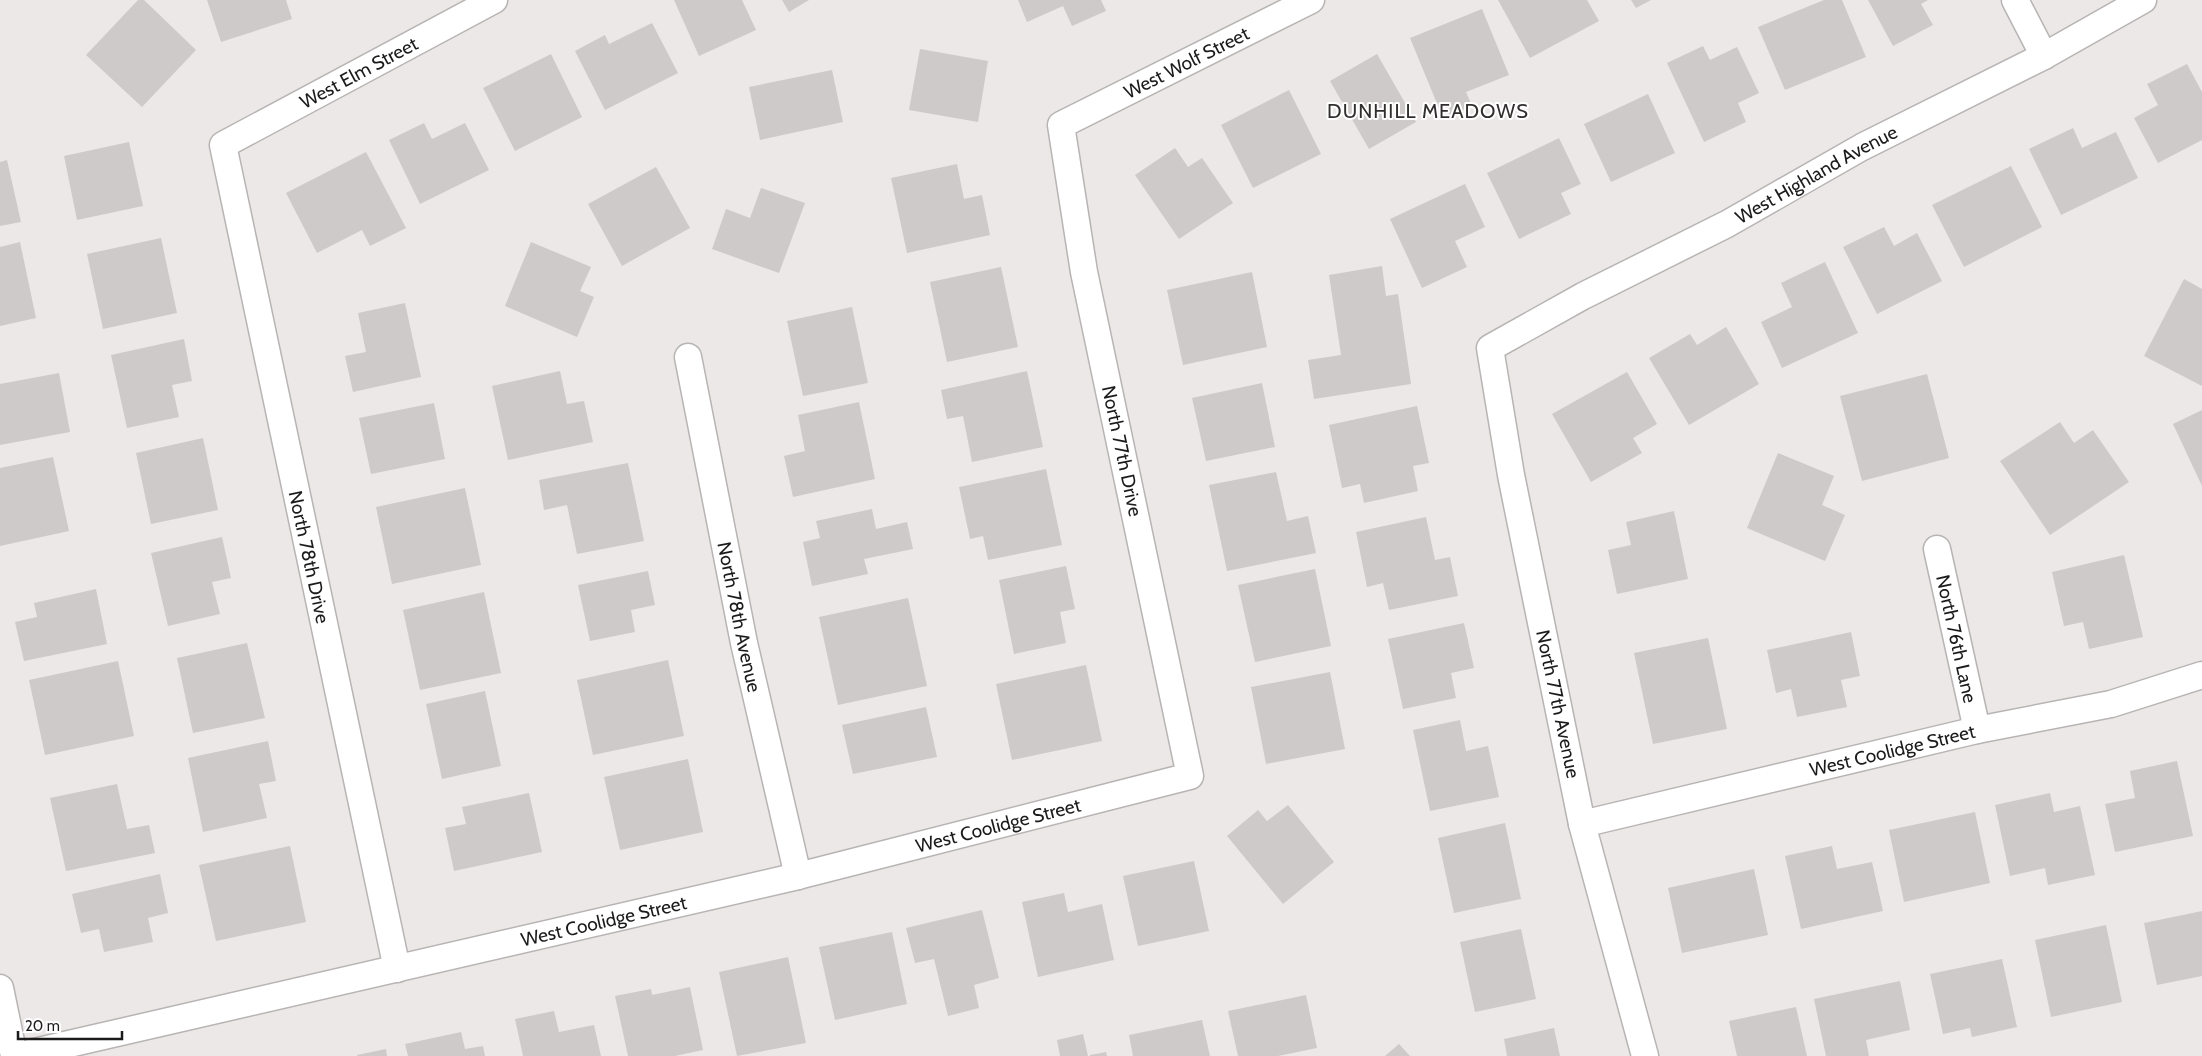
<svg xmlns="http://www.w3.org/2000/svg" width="2202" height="1056" font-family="Cabin,sans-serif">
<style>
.building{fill:#cecac9}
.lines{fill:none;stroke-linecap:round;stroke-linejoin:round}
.minor-casing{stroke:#b8b4b4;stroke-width:29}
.minor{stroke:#fff;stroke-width:26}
.labels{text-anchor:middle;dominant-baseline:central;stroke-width:4;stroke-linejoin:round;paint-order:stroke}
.street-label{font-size:19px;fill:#1c1b1b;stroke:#fff}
.neighbourhood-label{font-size:20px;letter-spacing:1px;fill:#312e2e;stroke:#fff}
</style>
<rect width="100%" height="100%" fill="#ece8e8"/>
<g class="building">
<path d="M138 0H144L196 50 142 107 86 55Z"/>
<path d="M207 0H286L292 19 221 42Z"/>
<path d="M674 0H742L756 30 699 56Z"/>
<path d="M782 0H809L789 12Z"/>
<path d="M1018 0H1101L1106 11 1072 26 1063 6 1027 22Z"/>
<path d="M1498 0H1587L1599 21 1530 58Z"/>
<path d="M1631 0H1651L1636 8Z"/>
<path d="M1824 0H1842L1866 57 1785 90 1758 27Z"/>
<path d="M1868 0H1928L1921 4 1933 25 1893 46Z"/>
<path d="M1482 9 1509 75 1466 92 1472 106 1443 118 1410 38Z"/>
<path d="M652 23 678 73 605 110 575 51 605 35 609 44Z"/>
<path d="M1703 46 1710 60 1737 47 1759 93 1738 103 1746 122 1704 142 1667 63Z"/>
<path d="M920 49 988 61 978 122 909 110Z"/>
<path d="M551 54 582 117 515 151 483 88Z"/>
<path d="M1377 54 1416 122 1369 149 1330 81Z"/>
<path d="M2187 64 2202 92V140L2158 163 2134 118 2158 105 2147 84Z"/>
<path d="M832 70 843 122 760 140 749 87Z"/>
<path d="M1289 90 1321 154 1253 188 1221 125Z"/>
<path d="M1648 94 1675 153 1611 182 1584 124Z"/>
<path d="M424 123 432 139 465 123 489 170 420 204 389 140Z"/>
<path d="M2073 128 2082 148 2116 132 2138 178 2061 215 2029 149Z"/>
<path d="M1559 138 1581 184 1561 193 1571 214 1519 239 1487 173Z"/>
<path d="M129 142 143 206 77 220 64 156Z"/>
<path d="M1175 148 1188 167 1202 158 1233 203 1179 239 1135 175Z"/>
<path d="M366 152 406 228 370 246 362 230 317 253 286 193Z"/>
<path d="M7 160 21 222 0 226V162Z"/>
<path d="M957 164 964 199 982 195 990 235 907 253 891 178Z"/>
<path d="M2011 166 2042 227 1964 267 1932 205Z"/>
<path d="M656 167 690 228 622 266 588 204Z"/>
<path d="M1465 184 1485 227 1455 241 1467 267 1422 288 1390 219Z"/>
<path d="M761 188 805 203 779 273 712 249 726 209 750 218Z"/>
<path d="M1884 227 1894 246 1917 233 1942 281 1877 314 1843 247Z"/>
<path d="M161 238 177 313 103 329 87 254Z"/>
<path d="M20 242 36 318 0 326V247Z"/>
<path d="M531 242 591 267 580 291 594 297 577 337 505 306Z"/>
<path d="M1825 262 1858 333 1782 368 1761 322 1792 307 1781 283Z"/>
<path d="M1382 266 1386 296 1398 294 1411 384 1314 399 1308 360 1341 355 1329 275Z"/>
<path d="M1001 267 1018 347 947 362 930 282Z"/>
<path d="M1252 272 1267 347 1183 365 1167 290Z"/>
<path d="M2184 279 2202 289V386L2144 356Z"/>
<path d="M405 303 421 377 353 392 345 356 366 352 358 313Z"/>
<path d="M852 307 868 383 803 396 787 321Z"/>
<path d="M1726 327 1759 384 1689 425 1649 358 1690 334 1697 345Z"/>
<path d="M184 339 192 381 172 385 179 417 127 428 111 355Z"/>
<path d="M560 371 567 404 584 401 593 442 508 460 492 386Z"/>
<path d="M1027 371 1043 447 972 462 963 416 947 419 941 390Z"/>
<path d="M1627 372 1657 424 1633 438 1642 453 1591 482 1552 414Z"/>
<path d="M59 373 70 432 0 445V384Z"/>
<path d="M1927 374 1949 458 1862 481 1840 396Z"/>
<path d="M1262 383 1275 447 1206 461 1192 398Z"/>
<path d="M859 402 875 479 793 497 784 456 805 451 798 415Z"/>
<path d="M434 403 445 459 371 474 359 418Z"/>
<path d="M1417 406 1429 463 1413 466 1418 491 1364 503 1360 484 1342 488 1329 425Z"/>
<path d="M2202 410V486L2173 424Z"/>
<path d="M2060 422 2074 443 2093 430 2129 482 2050 535 2000 461Z"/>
<path d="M203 438 218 510 151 524 136 453Z"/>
<path d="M1778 453 1834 476 1822 505 1845 515 1825 561 1747 528Z"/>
<path d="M53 457 69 531 0 546V468Z"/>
<path d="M628 463 644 541 577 554 567 505 544 510 539 480Z"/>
<path d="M1046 469 1062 545 988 560 983 536 970 539 959 487Z"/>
<path d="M1276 472 1287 521 1308 516 1316 553 1227 571 1209 485Z"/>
<path d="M465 488 481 565 392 584 376 507Z"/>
<path d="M872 509 876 529 907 522 913 549 864 559 868 574 812 586 803 542 820 538 816 521Z"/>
<path d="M1674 511 1688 579 1617 594 1608 550 1631 545 1626 522Z"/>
<path d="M1426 517 1435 560 1450 557 1458 596 1389 610 1383 583 1367 587 1356 532Z"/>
<path d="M222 537 231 578 212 582 220 614 168 626 151 553Z"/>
<path d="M2124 555 2143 637 2089 649 2083 622 2064 626 2052 572Z"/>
<path d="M1066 566 1075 609 1060 612 1066 643 1014 654 999 580Z"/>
<path d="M1315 569 1331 646 1255 662 1238 585Z"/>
<path d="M648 571 655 605 631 610 635 632 590 641 578 585Z"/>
<path d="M96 589 107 644 24 661 15 622 37 617 34 603Z"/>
<path d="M484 592 501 673 420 690 403 610Z"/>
<path d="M908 598 927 686 838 705 819 617Z"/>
<path d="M1464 623 1474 668 1451 673 1456 698 1403 709 1388 639Z"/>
<path d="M1851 632 1860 676 1841 680 1847 707 1797 717 1791 689 1776 693 1767 650Z"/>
<path d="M1708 638 1727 729 1653 744 1634 653Z"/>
<path d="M247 643 265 718 193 733 177 658Z"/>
<path d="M668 660 684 736 593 755 577 680Z"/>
<path d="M118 661 134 736 45 755 29 680Z"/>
<path d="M1086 665 1102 741 1012 760 996 684Z"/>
<path d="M1330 672 1345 749 1266 764 1251 687Z"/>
<path d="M485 691 501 766 442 779 426 704Z"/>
<path d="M926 707 937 757 853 774 842 725Z"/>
<path d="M1460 720 1466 751 1488 746 1499 797 1430 811 1413 730Z"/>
<path d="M268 741 276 781 259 784 267 818 203 832 188 758Z"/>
<path d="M688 759 703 832 620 850 604 777Z"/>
<path d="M2177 761 2193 836 2115 852 2105 804 2135 798 2130 771Z"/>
<path d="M117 784 127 829 149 825 155 853 66 871 50 798Z"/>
<path d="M529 793 542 852 454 871 445 828 466 824 462 807Z"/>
<path d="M2050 793 2054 812 2080 806 2095 875 2048 885 2045 868 2010 876 1995 805Z"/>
<path d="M1288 805 1334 862 1283 904 1227 836 1258 810 1267 821Z"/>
<path d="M1975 812 1990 883 1904 902 1889 830Z"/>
<path d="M1505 823 1521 899 1454 913 1438 838Z"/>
<path d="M290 846 306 922 216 941 199 865Z"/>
<path d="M1832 846 1837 869 1872 862 1883 911 1801 929 1785 856Z"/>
<path d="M1194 861 1209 931 1138 946 1123 876Z"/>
<path d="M1754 869 1768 935 1682 953 1668 888Z"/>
<path d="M160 874 168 913 148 918 153 942 104 952 99 929 81 933 72 894Z"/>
<path d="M1064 893 1068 912 1102 904 1114 960 1038 977 1022 902Z"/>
<path d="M982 910 999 978 974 985 979 1008 948 1016 934 959 915 963 906 928Z"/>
<path d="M2202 911V976L2157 985 2144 923Z"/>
<path d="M2106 925 2122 1002 2051 1017 2035 940Z"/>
<path d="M1521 929 1536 999 1475 1012 1460 942Z"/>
<path d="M892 932 907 1004 835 1020 819 947Z"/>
<path d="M788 957 806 1043 737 1056 719 972Z"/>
<path d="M2002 959 2017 1027 1972 1037 1970 1028 1943 1034 1930 974Z"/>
<path d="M1900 981 1910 1030 1866 1040 1869 1056H1826L1814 999Z"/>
<path d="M690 987 703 1050 675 1056H628L615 996 651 989 652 995Z"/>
<path d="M1306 995 1317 1048 1278 1056H1238L1228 1011Z"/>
<path d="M1796 1007 1807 1056H1737L1729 1021Z"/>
<path d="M554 1011 559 1032 594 1025 601 1056H523L515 1019Z"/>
<path d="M1202 1020 1210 1056H1133L1129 1035Z"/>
<path d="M1554 1028 1560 1056H1507L1504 1039Z"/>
<path d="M461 1032 465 1049 483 1046 485 1056H408L405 1044Z"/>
<path d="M1083 1034 1088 1056H1060L1057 1040Z"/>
<path d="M1399 1044 1410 1056H1385Z"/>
<path d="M386 1049 387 1056H357V1055Z"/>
<path d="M1106 1052 1107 1056H1090V1055Z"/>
</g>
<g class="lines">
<g class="minor-casing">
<g id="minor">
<path d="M2015 0 2044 56"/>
<path id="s1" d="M688 357 744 643 798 876"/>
<path id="s2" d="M1937 549 1977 730"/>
<path id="s3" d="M1582 824 1977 730 2111 704 2202 675"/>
<path id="s4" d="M397 969 223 145 494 0"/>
<path d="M0 988 14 1056"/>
<path id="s5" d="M17 1056 798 876 1190 776 1084 272 1061 125 1311 0"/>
<path id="s6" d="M1645 1056 1582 824 1511 475 1490 348 1583 296 1727 224 1862 147 2044 56 2143 0"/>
</g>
</g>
<use href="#minor" class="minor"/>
</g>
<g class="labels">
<g class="street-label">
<text stroke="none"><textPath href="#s5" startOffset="2010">West Wolf Street</textPath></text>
<text stroke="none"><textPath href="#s4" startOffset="996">West Elm Street</textPath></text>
<text stroke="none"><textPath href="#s6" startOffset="1095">West Highland Avenue</textPath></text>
<text transform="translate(1122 451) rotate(78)">North 77th Drive</text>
<text transform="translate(309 557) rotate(78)">North 78th Drive</text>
<text stroke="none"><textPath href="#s1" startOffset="265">North 78th Avenue</textPath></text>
<text stroke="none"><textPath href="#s2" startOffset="92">North 76th Lane</textPath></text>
<text transform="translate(1558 704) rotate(78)">North 77th Avenue</text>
<text stroke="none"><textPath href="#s3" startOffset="319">West Coolidge Street</textPath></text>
<text stroke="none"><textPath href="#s5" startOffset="1008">West Coolidge Street</textPath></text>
<text stroke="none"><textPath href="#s5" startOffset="602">West Coolidge Street</textPath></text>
</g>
<g class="neighbourhood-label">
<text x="1428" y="111">DUNHILL MEADOWS</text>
</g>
</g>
<path d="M18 1031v8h104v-8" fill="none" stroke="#1c1b1b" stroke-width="2.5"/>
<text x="25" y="1031" font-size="15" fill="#1c1b1b" stroke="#ffffff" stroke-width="4" paint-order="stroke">20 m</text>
</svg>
